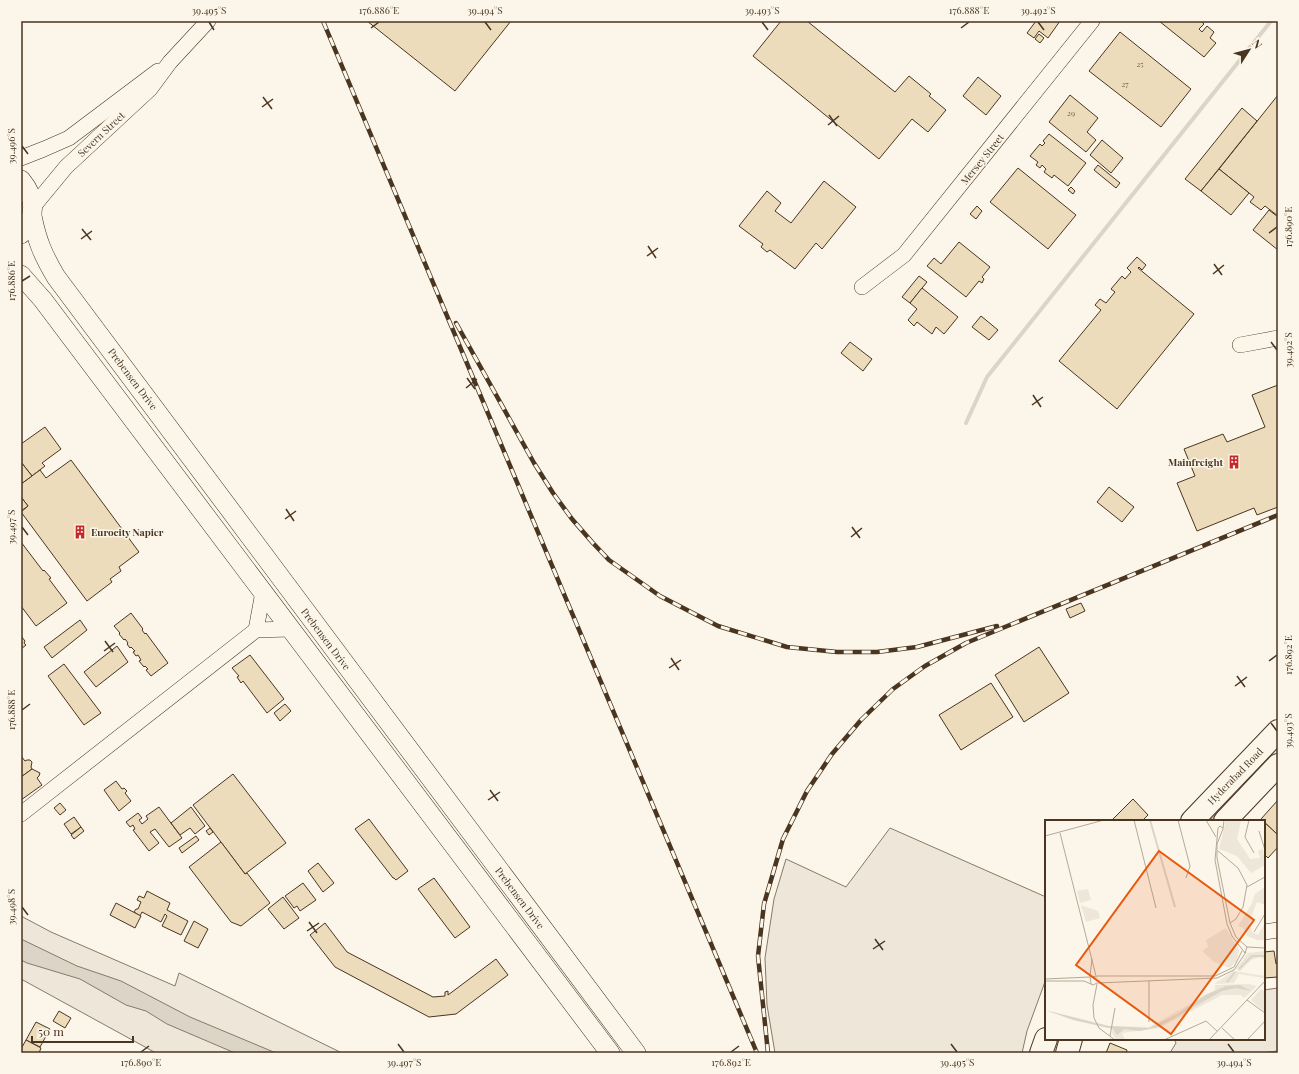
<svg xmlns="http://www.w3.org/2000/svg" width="1299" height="1074" font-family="'Playfair Display',serif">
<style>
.green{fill:#ede6d9;stroke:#887966}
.water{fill:#dcd4c6;stroke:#887966}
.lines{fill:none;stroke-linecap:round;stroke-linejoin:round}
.stream{stroke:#dcd4c6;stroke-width:4}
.building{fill:#ecdcbc;stroke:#4a3520}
.minor-casing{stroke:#4a3520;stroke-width:16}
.major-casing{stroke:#4a3520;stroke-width:20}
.highway-casing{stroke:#4a3520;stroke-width:24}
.minor{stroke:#fbf6e9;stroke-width:15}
.major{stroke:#fbf6e9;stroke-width:19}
.highway{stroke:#fbf6e9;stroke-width:22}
.rail-casing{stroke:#4a3520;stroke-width:4.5}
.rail{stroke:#fbf6e9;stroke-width:3;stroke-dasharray:9;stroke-linecap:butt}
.ticks{fill:none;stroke:#4a3520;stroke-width:1.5}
.labels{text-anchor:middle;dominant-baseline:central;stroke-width:3;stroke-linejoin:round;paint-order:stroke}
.number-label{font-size:8px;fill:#725f47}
.street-label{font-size:10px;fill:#4a3520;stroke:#fbf6e9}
.poi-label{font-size:10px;font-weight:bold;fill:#4a3520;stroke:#fbf6e9;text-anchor:end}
.inset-river{fill:none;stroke:#dcd4c6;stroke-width:2}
.inset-road{fill:none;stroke:#b4a999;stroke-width:1}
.view{fill:#e8590c;fill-opacity:0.15;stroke:#e8590c;stroke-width:2}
.inset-edge{fill:none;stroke:#4a3520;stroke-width:2}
.neatline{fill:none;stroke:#4a3520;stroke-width:1.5}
.ticks-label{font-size:10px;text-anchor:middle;fill:#4a3520}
</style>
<rect width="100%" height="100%" fill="#fbf6e9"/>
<g class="green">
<path d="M1278 741V754L1243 791 1209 821H1202Z"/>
<path d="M890 828 1046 897V979L1027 1031 1022 1053H775L767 1005 765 958 774 899 786 859 846 887Z"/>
<path d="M21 916 51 932 175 986 179 973 342 1053H156L21 979Z"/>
<path d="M1278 988V1051L1260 1053H1170L1176 1043 1174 1039H1264V990Z"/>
</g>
<path class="water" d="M21 939 77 966 121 981 190 1017 276 1053H235L167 1024 146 1011 126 1005 80 979 27 963 21 960Z"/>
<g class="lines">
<path class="stream" d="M966 423 987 377 1271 21"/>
</g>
<g class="building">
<path d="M367 21H511L455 91Z"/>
<path d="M781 21H807L895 92 909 76 931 94 929 96 946 110 928 132 912 119 879 159 753 56Z"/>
<path d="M1036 21H1060L1048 38 1039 31 1034 38 1027 33Z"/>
<path d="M1159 21H1201L1204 24 1199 29 1202 32 1207 26 1214 32 1210 38 1216 43 1204 57Z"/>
<path d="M1120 32 1191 89 1161 127 1089 71Z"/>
<path d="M1039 34 1044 38 1040 43 1035 39Z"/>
<path d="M978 77 1001 96 986 115 963 96Z"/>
<path d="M1070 95 1098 118 1087 132 1096 140 1086 152 1049 122Z"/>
<path d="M1278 95V216L1265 206 1261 210 1250 202 1254 197 1219 169Z"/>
<path d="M1242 108 1257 121 1201 191 1185 179Z"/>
<path d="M1049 134 1086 163 1068 186 1054 175 1052 178 1044 172 1046 169 1042 165 1040 168 1036 165 1038 162 1030 156 1040 144 1042 146 1045 143 1043 141Z"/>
<path d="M1102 140 1123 158 1111 173 1090 155Z"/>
<path d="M1098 165 1120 183 1116 188 1094 170Z"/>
<path d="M1018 168 1076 215 1048 249 990 202Z"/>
<path d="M1219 169 1249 193 1231 215 1201 191Z"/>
<path d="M824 181 856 207 822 249 816 243 795 269 770 250 767 252 761 247 763 244 739 226 767 191 781 203 775 211 791 223Z"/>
<path d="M1071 187 1075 191 1073 194 1068 190Z"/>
<path d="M977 206 982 211 976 219 970 214Z"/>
<path d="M1269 210 1278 217V250L1253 230Z"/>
<path d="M959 242 990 267 982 277 984 279 982 283 979 281 966 297 927 266 934 258 941 264Z"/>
<path d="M1137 257 1146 265 1142 270 1139 267 1138 268 1194 314 1117 409 1059 361 1101 310 1095 305 1100 299 1106 303 1115 292 1111 289 1122 276 1125 279 1131 272 1127 268Z"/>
<path d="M919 276 927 282 910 303 902 297Z"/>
<path d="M922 288 958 317 944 334 936 327 932 334 917 322 914 326 908 320 917 309 910 303Z"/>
<path d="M981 316 998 330 989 340 972 327Z"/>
<path d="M850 342 872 359 863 371 841 353Z"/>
<path d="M1278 385V507L1257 515 1254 508 1197 531 1177 483 1195 476 1184 449 1223 434 1227 442 1265 427 1252 395Z"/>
<path d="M45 427 61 449 42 463 45 466 32 476 21 462V444Z"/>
<path d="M71 460 139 552 119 567 121 571 110 579 112 582 87 601 21 512 28 506 21 497V484L40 470 46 478Z"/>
<path d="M21 462 32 476 21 484Z"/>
<path d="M1109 487 1134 507 1122 522 1097 502Z"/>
<path d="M21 497 28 506 21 511Z"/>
<path d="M21 542 43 571 44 570 51 578 49 579 67 603 36 626 21 606Z"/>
<path d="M1081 603 1085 611 1070 618 1066 609Z"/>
<path d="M131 613 143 629 142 630 145 634 146 633 168 663 151 676 146 670 148 669 145 666 144 667 139 661 141 660 138 655 136 656 133 652 135 651 131 647 130 648 127 644 128 643 125 639 124 640 119 634 120 633 114 626Z"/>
<path d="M80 620 87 630 52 658 44 647Z"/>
<path d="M21 636 25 641 24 643 26 645 21 649Z"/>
<path d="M117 646 128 662 96 687 84 672Z"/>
<path d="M1039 647 1069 693 1024 722 995 675Z"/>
<path d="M250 655 284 699 267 713 243 681 241 683 237 677 239 676 232 668Z"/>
<path d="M64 664 101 713 84 725 48 676Z"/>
<path d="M991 683 1013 717 961 750 939 715Z"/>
<path d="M285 704 291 711 280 721 274 713Z"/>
<path d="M21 756 25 761 27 760H30L32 762 31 767 32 769 21 777Z"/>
<path d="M32 769 40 773 39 776 37 778 42 785 21 800V777Z"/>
<path d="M233 774 286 843 245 874 193 805Z"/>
<path d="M116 781 122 789 124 788 127 791 125 793 131 801 119 811 104 790Z"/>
<path d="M1133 799 1148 815 1142 821H1111Z"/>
<path d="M1278 800V835L1261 819Z"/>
<path d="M60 803 66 810 60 815 54 808Z"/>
<path d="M159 807 182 838 169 847 155 829 150 832 159 843 149 851 133 830 135 829 133 825 130 827 126 822 138 813 142 818 139 820 142 824 148 819 146 816Z"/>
<path d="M191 807 205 826 195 834 190 828 180 835 171 823Z"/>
<path d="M74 817 81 827 71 834 64 824Z"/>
<path d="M369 819 408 871 396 880 394 878H393L355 829Z"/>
<path d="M1264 822 1278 835V847L1268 858 1264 854Z"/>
<path d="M81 827 84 831 74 839 71 835Z"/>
<path d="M210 828 213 832 209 835 206 831Z"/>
<path d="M196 836 199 840 182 853 179 848Z"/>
<path d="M221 842 245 874 247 873 270 903 241 926 231 922 189 867Z"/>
<path d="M318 863 334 883 323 892 308 871Z"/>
<path d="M434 878 470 927 455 938 418 889Z"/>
<path d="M303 883 316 900 300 911 297 906 294 908 285 896Z"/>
<path d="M147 891 170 903 167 910 188 921 181 935 162 926 167 916 165 914 161 922 142 912 140 916 134 912 136 909H138L141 902 137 900 139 896 144 898Z"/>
<path d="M283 897 299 918 284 929 268 909Z"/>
<path d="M116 903 141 916 135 928 110 915Z"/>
<path d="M194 921 208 929 198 948 184 941Z"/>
<path d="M325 923 347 952 433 997 445 996V992L448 991V995L496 959 508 975 456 1014 429 1017 335 967 310 935Z"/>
<path d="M1274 951 1276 964 1278 963V977L1264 978V952Z"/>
<path d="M59 1011 71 1018 65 1028 53 1021Z"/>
<path d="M36 1022 50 1029 40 1047 26 1040Z"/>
<path d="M26 1040 41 1048 39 1053H21V1049Z"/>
<path d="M1110 1043 1127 1050 1126 1053H1106Z"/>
</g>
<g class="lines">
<g class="minor-casing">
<g id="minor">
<path d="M21 158 44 149 69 138 158 71"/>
<path d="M33 207 66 167 150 89 170 62 208 21"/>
<path d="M862 287 904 255 1092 21"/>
<path d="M1240 345 1278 338"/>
<path d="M256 630 263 592"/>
<path d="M21 814 256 630 290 629"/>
<path d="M1264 932 1278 930"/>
</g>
</g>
<g class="major-casing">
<g id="major">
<path d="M21 180C36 198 37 216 21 234"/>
<path d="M32 216C37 241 43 255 56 277L636 1053"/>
<path d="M21 275 43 300 610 1053"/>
</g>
</g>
<g class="highway-casing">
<g id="highway">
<path d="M1192 821 1278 731"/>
<path d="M1225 821 1278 765"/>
<path d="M1041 1053 1046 1039"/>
<path d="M1067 1053 1071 1039"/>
</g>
</g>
<use href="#minor" class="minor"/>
<use href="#major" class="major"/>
<use href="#highway" class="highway"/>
<g class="rail-casing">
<g id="rail">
<path d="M323 21 757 1053"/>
<path d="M456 323 534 463 553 493 572 519 592 542 609 560 660 596 718 626 787 647 837 652H877L917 647 997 626"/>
<path d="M768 1053 758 956 764 904 783 839 807 791 832 754 861 720 893 689 925 666 966 643 1278 515"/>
</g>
</g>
<use href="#rail" class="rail"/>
</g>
<path class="ticks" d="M209 22 214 30M485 22 491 30M762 22 768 30M1038 22 1044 30M371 28 379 22M961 28 969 22M263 97 272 109M262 107 273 99M829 115 837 126M828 125 839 116M22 146 28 154M82 229 91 240M1269 233 1277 227M81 239 92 231M648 246 656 258M647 256 658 248M1214 264 1222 275M1213 274 1224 265M22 281 30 276M1271 342 1277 350M467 378 475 389M466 388 477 379M1033 395 1041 407M1032 405 1043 397M286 509 294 521M285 519 296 511M22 527 28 535M852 527 860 538M851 537 862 528M105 641 113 652M104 651 115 643M671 658 679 670M1269 661 1277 655M669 668 681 660M1237 676 1245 687M1235 686 1247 677M22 710 30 704M1271 723 1277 731M490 790 498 801M488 800 500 792M22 907 28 915M309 922 317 933M307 931 319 923M875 939 883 950M873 949 885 941M398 1044 404 1052M951 1044 957 1052M1228 1044 1234 1052M141 1052 149 1046M731 1052 739 1046"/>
<defs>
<g id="building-bare" transform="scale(1.08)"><path d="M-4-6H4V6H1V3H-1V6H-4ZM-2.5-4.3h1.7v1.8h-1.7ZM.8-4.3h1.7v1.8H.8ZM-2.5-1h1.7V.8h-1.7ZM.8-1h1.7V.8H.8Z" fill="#c62828" stroke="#fbf6e9" stroke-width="2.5" paint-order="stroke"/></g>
</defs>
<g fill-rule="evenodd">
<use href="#building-bare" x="1234" y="462"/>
<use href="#building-bare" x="80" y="532"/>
</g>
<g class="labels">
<g class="number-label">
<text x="1140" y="63">25</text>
<text x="1125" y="83">27</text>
<text x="1071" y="112">29</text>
</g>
<g class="street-label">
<text transform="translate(101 134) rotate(-43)">Severn Street</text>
<text transform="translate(982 159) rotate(-51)">Mersey Street</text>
<text transform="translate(133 379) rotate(53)">Prebensen Drive</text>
<text transform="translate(326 639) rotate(53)">Prebensen Drive</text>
<text transform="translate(1235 776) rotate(-46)">Hyderabad Road</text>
<text transform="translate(520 898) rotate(53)">Prebensen Drive</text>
</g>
<g class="poi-label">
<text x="1223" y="462">Mainfreight</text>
<text x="91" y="532" text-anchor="start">Eurocity Napier</text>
</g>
</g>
<g transform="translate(1045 820)">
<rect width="220" height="220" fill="#fbf6e9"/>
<path d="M181 0 196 1 192 19 205 39 215 38 213 31 218 29 220 45 206 53 192 36 174 29ZM220 67V85L212 82 204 103 207 112 213 115 220 103V120H213L202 116 198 108 193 106 207 83 210 74ZM43 69 46 80 35 83 32 71ZM36 85 53 91 55 98 41 102ZM181 108 194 130 191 141 185 148 169 142 157 131 163 127 161 120ZM220 131V140L215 137 206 140 195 151 191 149 203 133ZM189 151 220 156 219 158 194 154 189 163 169 164ZM204 164 212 166 199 178 196 175H177L114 208 77 213 80 220H71L67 213 68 206 104 207 170 170V165ZM216 169 220 172V192L206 180Z" fill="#ede6d9"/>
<path d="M195 165 206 171 191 168 177 171 113 207 95 211 79 209 72 215 68 209 28 200 0 190 64 206 104 208 133 194 160 175 181 166Z" fill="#dcd4c6"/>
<path class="inset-river" d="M105 0 130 87M194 149 207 136H220M182 162 190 152"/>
<path class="inset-road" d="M89 0 111 88M133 0 145 46 141 58M161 0 171 17M204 0 200 17 209 33M178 8 175 6 173 8 170 40 182 104 187 116 200 133 202 127 191 117 185 103 172 38V24L178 9 179 0M214 11 220 30M15 13 51 156M0 16 59 0M173 31 193 48 202 65 198 87 191 99 185 103M202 67 220 57M209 112 220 94M202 127 220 128M45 156 47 139M52 156H170L189 147 197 131M0 159 45 157M0 161H39L48 165 52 163M104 161V202M52 163 172 158 189 150 201 132M46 164 45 156 52 157M52 164 48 185 49 198 54 208 70 220M202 180 220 193M177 208 190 220M65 216 70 188M119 220 161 201 172 211M164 220 220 161M202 220 220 201"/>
<path class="view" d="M114 31 209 100 126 214 31 145Z"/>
<rect width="220" height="220" class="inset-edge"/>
</g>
<rect width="1299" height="1074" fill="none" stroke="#fbf6e9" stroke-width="44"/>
<g transform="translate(1249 50) rotate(54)" stroke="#fbf6e9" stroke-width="3" paint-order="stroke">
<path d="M0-3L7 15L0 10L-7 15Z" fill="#4a3520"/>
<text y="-6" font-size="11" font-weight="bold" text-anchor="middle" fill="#4a3520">N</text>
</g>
<path d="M32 1036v6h101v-6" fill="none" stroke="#4a3520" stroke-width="2"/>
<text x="38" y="1036" font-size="12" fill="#4a3520" stroke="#fbf6e9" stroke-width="3" paint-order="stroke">50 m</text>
<rect x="22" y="22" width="1255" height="1030" class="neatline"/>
<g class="ticks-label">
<text x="209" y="14">39.495°S</text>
<text x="379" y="14">176.886°E</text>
<text x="485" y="14">39.494°S</text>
<text x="762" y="14">39.493°S</text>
<text x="969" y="14">176.888°E</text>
<text x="1038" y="14">39.492°S</text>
<text transform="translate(11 146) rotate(-90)" y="4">39.496°S</text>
<text transform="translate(1288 227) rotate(-90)" y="4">176.890°E</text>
<text transform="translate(11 281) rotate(-90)" y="4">176.886°E</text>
<text transform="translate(1288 350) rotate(-90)" y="4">39.492°S</text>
<text transform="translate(11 527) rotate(-90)" y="4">39.497°S</text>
<text transform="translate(1288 655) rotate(-90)" y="4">176.892°E</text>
<text transform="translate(11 710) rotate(-90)" y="4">176.888°E</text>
<text transform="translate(1288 731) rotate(-90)" y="4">39.493°S</text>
<text transform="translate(11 907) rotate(-90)" y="4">39.498°S</text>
<text x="141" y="1066">176.890°E</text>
<text x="404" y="1066">39.497°S</text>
<text x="731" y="1066">176.892°E</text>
<text x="957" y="1066">39.495°S</text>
<text x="1234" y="1066">39.494°S</text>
</g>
</svg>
